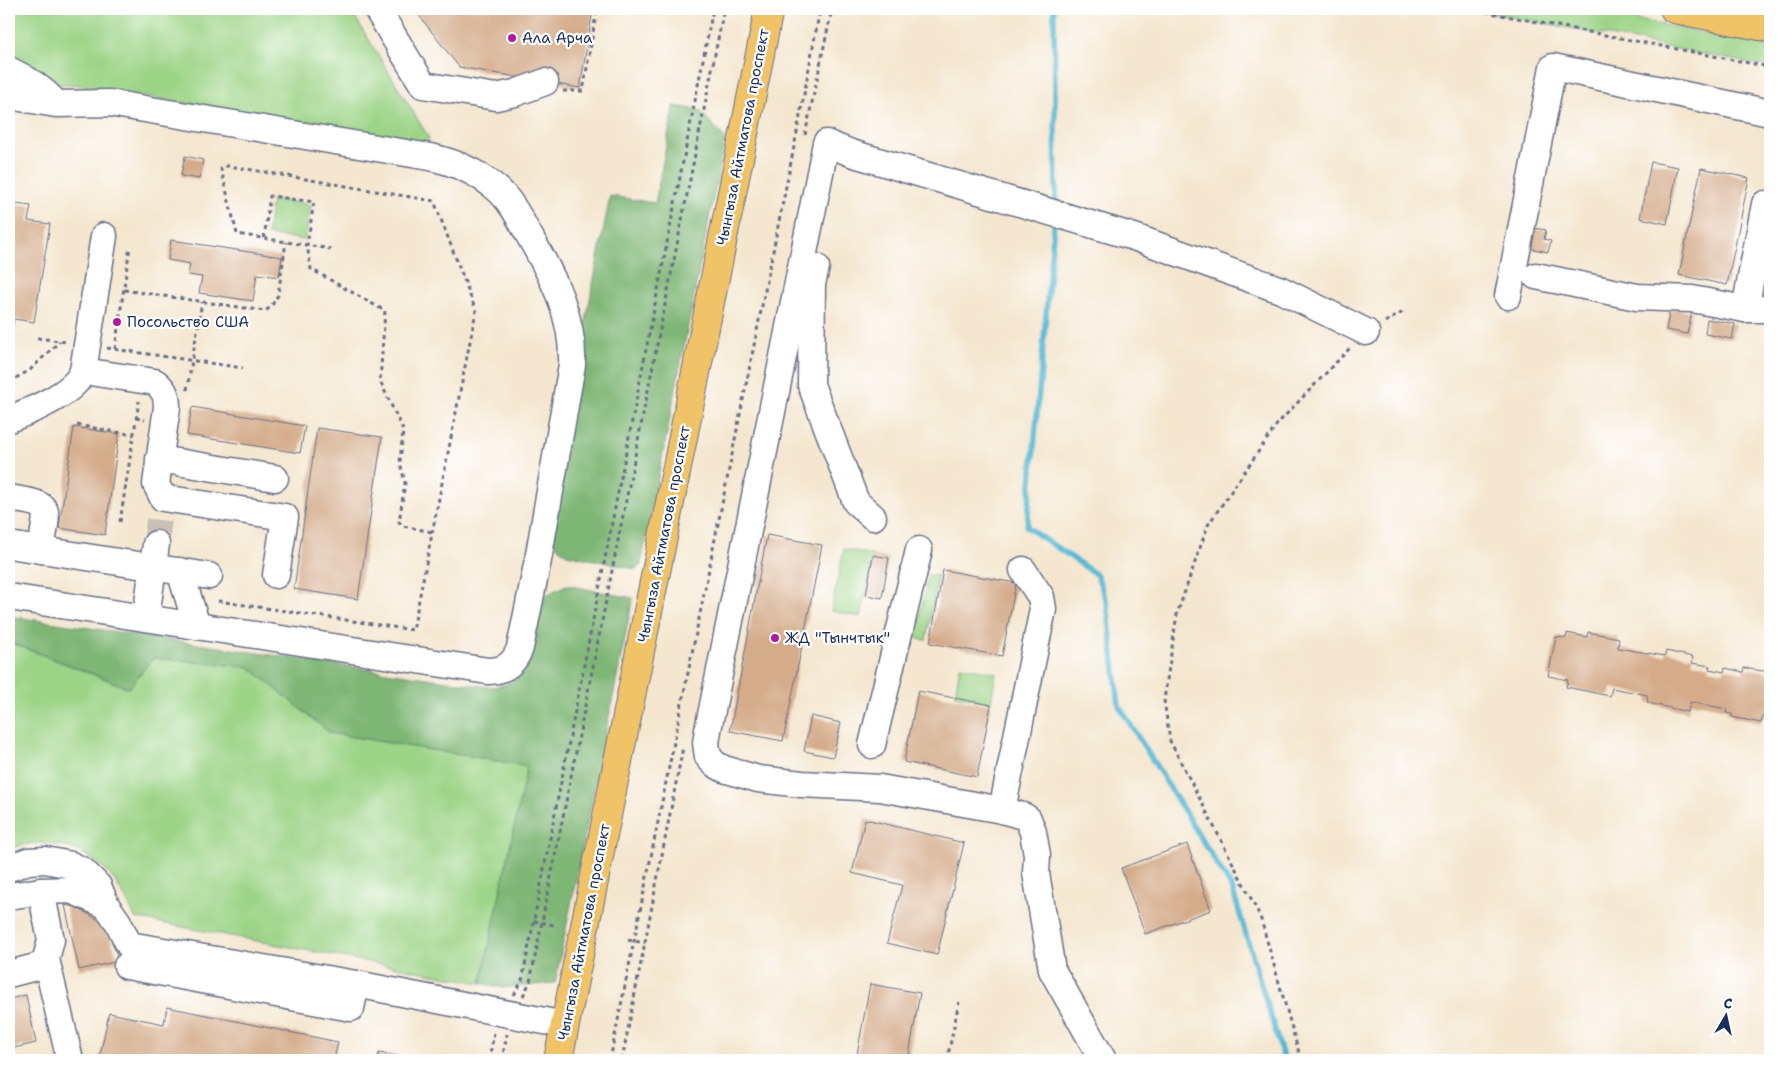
<svg xmlns="http://www.w3.org/2000/svg" width="1779" height="1069" font-family="'Shantell Sans',sans-serif">
<style>
.green{fill:#9dd487;stroke:#5c8272}
.forest{fill:#7eb674;stroke:#4c7269}
.lines{fill:none;stroke-linecap:round;stroke-linejoin:round}
.stream{stroke:#52b6d1;stroke-width:5.5}
.building{fill:#d4ac8a}
.minor-tunnel{stroke:#c9c1b8;stroke-width:26;stroke-dasharray:26 13;stroke-linecap:butt}
.minor-casing{stroke:#676f86;stroke-width:29}
.major-casing{stroke:#676f86;stroke-width:30}
.path{stroke:#676f86;stroke-width:3;stroke-dasharray:4 4;stroke-linecap:butt}
.minor{stroke:#fff;stroke-width:26}
.major{stroke:#f1c369;stroke-width:28}
.poi-dot{fill:#b5179e;stroke:#fff;stroke-width:2}
.labels{text-anchor:middle;dominant-baseline:central;stroke-width:4.5;stroke-linejoin:round;paint-order:stroke}
.poi-label{font-size:15px;fill:#1b2f5e;stroke:#fff;text-anchor:start}
.street-label{font-size:15px;fill:#1b2f5e;stroke:#fff}
</style>
<rect width="100%" height="100%" fill="#fff"/>
<filter id="ink" filterUnits="userSpaceOnUse"><feTurbulence type="fractalNoise" baseFrequency=".02" numOctaves="2"/><feDisplacementMap in="SourceGraphic" scale="10" xChannelSelector="R" yChannelSelector="G"/><feConvolveMatrix kernelMatrix="1 2 1 2 8 2 1 2 1" color-interpolation-filters="sRGB"/></filter>
<filter id="wash" filterUnits="userSpaceOnUse"><feTurbulence type="fractalNoise" baseFrequency=".0096" numOctaves="4" result="noise"/><feDisplacementMap in="SourceGraphic" scale="20" xChannelSelector="R" yChannelSelector="G"/><feGaussianBlur stdDeviation="1.12" result="paint"/><feColorMatrix in="noise" values="0 0 0 0 0 0 0 0 0 0 0 0 0 0 0 0 0 1.4 0 .05"/><feComposite in="paint" operator="in"/></filter>
<g filter="url(#wash)">
<rect width="100%" height="100%" fill="#f4e6cf"/>
<g class="green">
<path d="M9 9H350L429 138 427 144 72 84 9 85Z"/>
<path d="M1470 9H1582L1770 46V67Z"/>
<path d="M272 199 311 205 305 240 267 235Z"/>
<path d="M844 549 873 555 861 617 831 611Z"/>
<path d="M928 575 938 576 926 640 918 639 916 637Z"/>
<path d="M9 642 128 688 153 658 249 667 330 733 528 766 481 983 135 918C130 907 124 895 117 884 94 849 48 834 9 849Z"/>
<path d="M960 666 996 673 991 702 955 695Z"/>
</g>
<g class="forest">
<path d="M674 106 699 110 725 138 641 565 635 569 567 554 559 549 553 540 584 330 610 196 655 203Z"/>
<path d="M566 585 633 598 555 983 503 988 481 983 527 766 330 733 249 667 153 658 129 688 9 642V616L467 684C477 685 489 688 498 686 540 681 534 623 546 595Z"/>
</g>
<g class="lines">
<g class="stream">
<path d="M1054 9 1056 204"/>
<path d="M1054 224 1027 527 1097 575 1107 603 1119 706 1232 888 1284 1060"/>
</g>
</g>
<g id="blocks">
<g class="building">
<path d="M414 9H593L580 88 459 67Z"/>
<path d="M185 156 203 160 199 179 181 176Z"/>
<path d="M1651 162 1678 167 1667 224 1640 218Z"/>
<path d="M1701 168 1749 178 1727 285 1679 275Z"/>
<path d="M9 203 31 206 28 221 50 224 34 322 14 319 10 344Z"/>
<path d="M1533 228 1546 230 1544 239 1551 241 1548 252 1529 248Z"/>
<path d="M171 240 282 257 279 277 257 274 253 301 199 293 202 277 188 275 190 264 168 260Z"/>
<path d="M1670 308 1692 312 1687 334 1666 330Z"/>
<path d="M1707 319 1735 324 1732 339 1705 334Z"/>
<path d="M192 407 305 426 300 453 187 435Z"/>
<path d="M74 427 119 434 105 535 59 528Z"/>
<path d="M317 428 382 437 358 599 294 589Z"/>
<path d="M767 535 822 545 783 741 730 731Z"/>
<path d="M873 555 889 558 882 598 866 595Z"/>
<path d="M943 570 1016 583 1002 656 930 643Z"/>
<path d="M1588 632 1619 638 1618 648 1665 656 1666 651 1693 657 1692 663 1710 666 1709 669 1724 672 1725 668 1743 672 1744 668 1769 672 1770 678V718L1763 716 1761 723 1732 717V714L1726 713 1727 709 1690 702 1688 712 1648 703 1647 695 1612 688 1610 696 1566 687 1568 680 1548 676 1556 637 1566 638 1567 633 1587 637Z"/>
<path d="M918 691 991 705 977 777 904 762Z"/>
<path d="M811 716 841 723 833 757 804 751Z"/>
<path d="M865 819 964 843 937 955 887 943 902 885 852 873Z"/>
<path d="M1187 844 1211 910 1145 934 1121 868Z"/>
<path d="M65 905 75 907 101 921 108 931 119 961 79 970Z"/>
<path d="M870 984 920 993 908 1060H856Z"/>
<path d="M26 995 36 1043 9 1049V999Z"/>
<path d="M167 1007 338 1042 334 1060H99L109 1013 164 1024Z"/>
<path d="M379 1053 412 1059 411 1060H377Z"/>
</g>
</g>
</g>
<g filter="url(#ink)">
<use href="#blocks" fill-opacity="0" stroke="#676f86" stroke-width="1"/>
<g class="lines">
<path class="minor-tunnel" d="M156 544 159 520"/>
<g class="minor-casing">
<g id="minor">
<path d="M377 9 423 85 496 97 515 93 545 82"/>
<path d="M9 70C26 78 42 88 55 102"/>
<path d="M9 96 56 104 109 103 430 157C455 162 475 171 495 187 511 200 520 219 530 237 553 277 574 317 572 365L538 560 520 648C514 664 505 671 488 671L9 597"/>
<path d="M816 267 812 284 811 385 856 502 873 517"/>
<path d="M1536 276 1637 297 1692 299 1745 309H1770"/>
<path d="M1508 296 1553 67 1770 113"/>
<path d="M1745 309 1765 204"/>
<path d="M83 371 155 382C164 389 167 395 167 407L156 484 163 498 285 517 276 575"/>
<path d="M9 419C31 411 75 393 83 371L104 236"/>
<path d="M159 459 275 478"/>
<path d="M9 498C55 505 47 507 41 550"/>
<path d="M9 545 209 576"/>
<path d="M180 571 197 626"/>
<path d="M146 618 156 544"/>
<path d="M872 745 919 550"/>
<path d="M1002 810 1043 609 1041 597 1023 570"/>
<path d="M9 868 28 861 45 860 71 865 83 871 98 886 106 905 118 922 129 945 356 984 565 1025"/>
<path d="M41 891 51 940 46 959 70 1060"/>
<path d="M9 896 41 891 71 890 106 905"/>
<path d="M127 966 351 1008 356 984"/>
<path d="M9 974 47 964"/>
<path d="M1103 1060 1052 970 1036 873 1037 855 1033 832 1028 819 1023 816 1002 810 880 788 802 784 758 779 724 769 715 764 708 757 706 743 708 730 826 143 851 153 1134 237 1281 290 1366 332"/>
</g>
</g>
<g class="major-casing">
<g id="major">
<path d="M1674 9 1770 28"/>
<path d="M558 1060 769 9"/>
</g>
</g>
<g class="path">
<path d="M1470 9 1770 67"/>
<path d="M563 91H583L597 9"/>
<path d="M805 135 832 9"/>
<path d="M264 238 270 196 314 202 307 245 311 269 385 311 380 381 403 430 400 462 405 483 399 522 403 526 432 532"/>
<path d="M124 290 265 311 271 307 278 295 286 242"/>
<path d="M1385 322 1403 312"/>
<path d="M37 338 67 342"/>
<path d="M107 348 243 368"/>
<path d="M115 349 130 246"/>
<path d="M9 382 30 370 60 341"/>
<path d="M187 390 202 302"/>
<path d="M136 418 145 420"/>
<path d="M77 425 134 435"/>
<path d="M120 522 139 401"/>
<path d="M218 601 413 630 476 311 434 201 229 166H224L221 169 237 234 331 249"/>
<path d="M534 921 554 925"/>
<path d="M628 940 645 943"/>
<path d="M514 995 522 981 713 9"/>
<path d="M523 996 530 982 724 9"/>
<path d="M489 1060 494 1033"/>
<path d="M502 1060 507 1034"/>
<path d="M610 1060 797 132 820 9"/>
<path d="M622 1060 683 747"/>
<path d="M947 1060 959 1002"/>
<path d="M1301 1060 1260 916 1170 741 1164 700 1177 614 1208 525 1278 423 1350 348"/>
</g>
<use href="#minor" class="minor"/>
<use href="#major" class="major"/>
</g>
</g>
<g class="poi-dot">
<circle cx="512" cy="38" r="5"/>
<circle cx="117" cy="322" r="5"/>
<circle cx="775" cy="638" r="5"/>
</g>
<g class="labels">
<g class="poi-label">
<text x="522" y="38">Ала Арча</text>
<text x="127" y="322">Посольство США</text>
<text x="785" y="638">ЖД "Тынчтык"</text>
</g>
<g class="street-label">
<text transform="translate(743 137) rotate(-79)">Чынгыза Айтматова проспект</text>
<text transform="translate(664 534) rotate(-79)">Чынгыза Айтматова проспект</text>
<text transform="translate(584 932) rotate(-79)">Чынгыза Айтматова проспект</text>
</g>
</g>
<rect width="1779" height="1069" fill="none" stroke="#fff" stroke-width="30"/>
<g transform="translate(1726 1016) rotate(9)" stroke="#ffffff" stroke-width="4" paint-order="stroke">
<path d="M0-4L9 19L0 12L-9 19Z" fill="#1b2f5e"/>
<text y="-8" font-size="14" font-weight="bold" text-anchor="middle" fill="#1b2f5e">С</text>
</g>
</svg>
